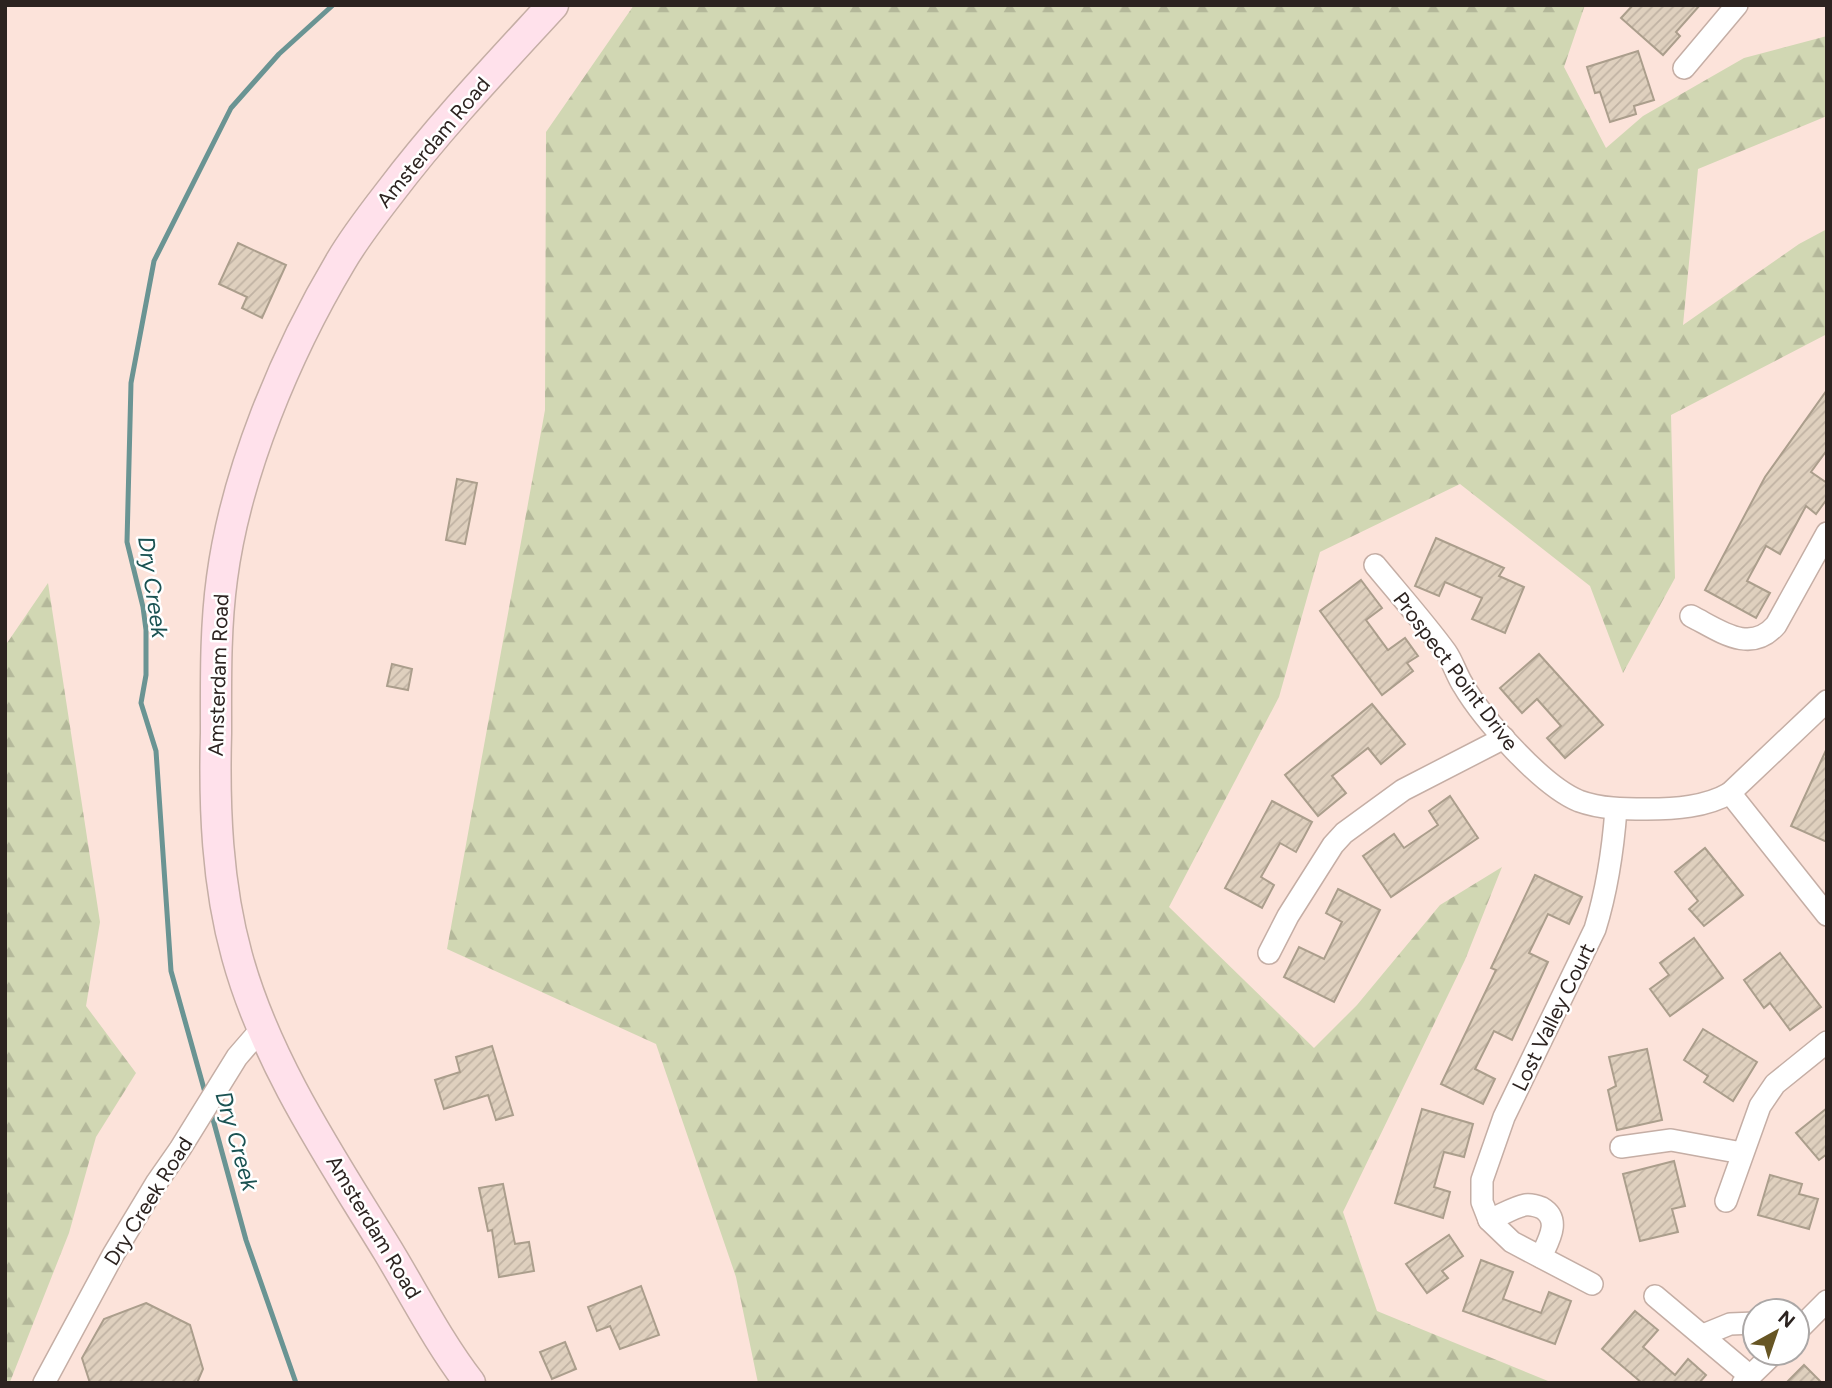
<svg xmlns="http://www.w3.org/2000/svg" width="1832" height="1388" font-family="Figtree,sans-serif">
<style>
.forest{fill:url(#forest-firs)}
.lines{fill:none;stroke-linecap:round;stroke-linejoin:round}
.stream{stroke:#6a9493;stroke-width:5}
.building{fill:url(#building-hatch);stroke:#ab9e8c;stroke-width:2}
.street-casing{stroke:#c5aea5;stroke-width:24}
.secondary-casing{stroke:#c5aea5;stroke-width:33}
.street{stroke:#fff;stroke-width:21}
.secondary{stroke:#ffe1eb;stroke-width:30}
.labels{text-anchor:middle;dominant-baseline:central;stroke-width:5;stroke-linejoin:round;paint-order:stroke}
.street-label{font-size:21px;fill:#2c2320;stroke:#fff}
.water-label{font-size:23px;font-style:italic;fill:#1a5252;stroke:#fff}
</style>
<defs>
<pattern id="forest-firs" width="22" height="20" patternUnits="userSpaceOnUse" patternTransform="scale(1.75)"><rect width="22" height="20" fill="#d1d7b3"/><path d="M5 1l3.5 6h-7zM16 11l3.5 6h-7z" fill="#b4b89a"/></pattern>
<pattern id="building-hatch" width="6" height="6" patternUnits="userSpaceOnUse" patternTransform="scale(1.75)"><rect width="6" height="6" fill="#dfd0be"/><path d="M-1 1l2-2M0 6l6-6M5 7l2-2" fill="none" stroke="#c0b2a3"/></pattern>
</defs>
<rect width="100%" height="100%" fill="#fce3da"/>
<g class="forest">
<path d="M634 5H1585L1564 67 1606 148 1643 116 1744 58 1827 36V116L1698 169 1683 325 1799 244 1827 229V334L1671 415 1675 578 1623 673 1590 586 1460 484 1320 552 1279 697 1169 907 1314 1048 1357 1005 1440 905 1502 867 1465 960 1343 1212 1377 1311 1553 1383H758L736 1277 656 1044 447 949 545 410 546 132Z"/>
<path d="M48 583 100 922 86 1006 136 1073 96 1137 69 1233 10 1382 5 1383V646Z"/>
</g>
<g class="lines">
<g class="stream">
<path d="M206 1096 171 971 156 751 141 703 146 675V630L143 607 127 542 131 383 154 261 231 108 279 54 333 5"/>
<path d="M211 1112 246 1240 296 1383"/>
</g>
</g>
<g class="building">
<path d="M1633 5H1700L1676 32 1680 36 1663 55 1621 18Z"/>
<path d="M1638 51 1654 100 1634 106 1636 114 1610 122 1600 92 1595 93 1587 67Z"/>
<path d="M238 243 286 265 262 318 242 308 247 297 219 284Z"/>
<path d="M1827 390V450L1811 472 1827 483V499L1816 514 1806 506 1780 554 1766 546 1747 581 1770 593 1756 618 1705 590 1765 477Z"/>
<path d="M457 479 477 483 465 544 446 540Z"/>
<path d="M1436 538 1504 568 1499 576 1524 587 1505 633 1472 619 1482 598 1445 582 1439 596 1415 586Z"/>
<path d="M1361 580 1382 608 1366 620 1388 650 1405 638 1418 656 1407 663 1413 671 1382 695 1320 611Z"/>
<path d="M1539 654 1603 725 1565 758 1547 738 1561 726 1537 699 1522 713 1500 688Z"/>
<path d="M392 664 412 669 408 690 387 686Z"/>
<path d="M1372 704 1405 744 1381 764 1368 748 1332 776 1346 793 1318 816 1285 775Z"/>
<path d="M1827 748V842L1791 826Z"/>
<path d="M1450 796 1478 838 1391 897 1363 856 1394 834 1404 848 1438 825 1429 811Z"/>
<path d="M1272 801 1312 822 1296 852 1280 843 1261 877 1274 885 1262 908 1225 888Z"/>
<path d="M1705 848 1743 895 1704 926 1689 909 1698 901 1675 872Z"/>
<path d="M1535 875 1582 897 1569 924 1548 914 1529 953 1548 962 1512 1040 1494 1031 1475 1069 1495 1079 1483 1104 1441 1084 1496 970 1491 968Z"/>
<path d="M1338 889 1380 910 1334 1002 1284 977 1299 947 1324 959 1342 922 1326 913Z"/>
<path d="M1694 938 1723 978 1670 1016 1650 989 1669 975 1660 963Z"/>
<path d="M1780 953 1821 1007 1790 1030 1770 1003 1764 1008 1744 980Z"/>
<path d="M1703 1029 1757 1062 1733 1101 1704 1082 1708 1076 1684 1060Z"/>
<path d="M492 1046 513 1115 496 1120 488 1095 444 1109 435 1080 460 1072 456 1057Z"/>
<path d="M1647 1049 1662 1120 1617 1130 1608 1090 1616 1086 1609 1057Z"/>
<path d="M1827 1108V1154L1819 1160 1796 1133Z"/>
<path d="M1422 1109 1473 1124 1464 1157 1444 1152 1434 1187 1450 1192 1443 1218 1395 1203Z"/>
<path d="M1674 1161 1685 1206 1672 1209 1678 1232 1640 1241 1623 1174Z"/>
<path d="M1770 1175 1802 1184 1799 1194 1818 1199 1809 1229 1758 1215Z"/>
<path d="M503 1184 515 1244 529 1242 534 1271 499 1277 492 1230 488 1231 479 1188Z"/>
<path d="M1449 1235 1463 1256 1442 1271 1448 1278 1427 1293 1406 1264Z"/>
<path d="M1481 1260 1513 1272 1503 1299 1541 1313 1549 1292 1571 1301 1555 1344 1463 1311Z"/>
<path d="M641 1286 659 1335 620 1349 610 1326 597 1331 588 1307Z"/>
<path d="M146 1303 190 1325 203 1369 197 1383H90L82 1358 104 1319Z"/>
<path d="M1635 1311 1658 1330 1643 1347 1675 1375 1688 1359 1706 1375 1699 1383H1642L1602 1349Z"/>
<path d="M565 1342 576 1369 552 1379 540 1352Z"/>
<path d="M1804 1365 1822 1383H1786Z"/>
</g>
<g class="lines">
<g class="street-casing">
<g id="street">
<path d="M1684 68 1737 5"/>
<path d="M1375 565C1399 594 1424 622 1446 652 1453 662 1456 674 1463 685 1483 719 1542 786 1579 801 1601 809 1624 809 1647 809 1675 809 1706 807 1730 793L1827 701"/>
<path d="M1691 616C1719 630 1750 655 1776 625L1827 533"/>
<path d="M1730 793 1827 915"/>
<path d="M1269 953 1288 916 1333 845 1344 833 1403 790 1504 738"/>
<path d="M1621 1147 1671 1140 1742 1153"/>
<path d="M1726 1201 1760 1106 1775 1084 1827 1042"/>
<path d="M1489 1220C1500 1216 1514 1207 1525 1205 1531 1204 1537 1206 1542 1208 1562 1220 1548 1241 1541 1257"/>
<path d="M1592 1284 1512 1242 1489 1220 1482 1202V1180L1504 1117 1595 929C1607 890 1613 850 1616 809"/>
<path d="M1655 1296 1750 1376"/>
<path d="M1797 1331 1827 1301"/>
<path d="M1703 1335 1730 1324 1755 1323"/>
<path d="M44 1383 113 1255 157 1182 180 1149 237 1057 263 1027"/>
<path d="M1743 1383 1774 1353"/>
</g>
</g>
<g class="secondary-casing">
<path id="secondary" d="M470 1383C439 1343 414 1294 388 1251 331 1158 266 1062 237 956 217 884 214 807 216 733 216 682 215 629 222 578 236 472 286 353 341 261 355 237 373 214 390 192 440 126 497 66 553 5"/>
</g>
<use href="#street" class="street"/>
<use href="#secondary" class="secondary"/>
</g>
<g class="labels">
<g class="street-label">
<text transform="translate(433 142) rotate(-50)">Amsterdam Road</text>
<text transform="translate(1456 671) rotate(53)">Prospect Point Drive</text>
<text transform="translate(218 675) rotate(-88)">Amsterdam Road</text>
<text transform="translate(1553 1017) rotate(-64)">Lost Valley Court</text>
<text transform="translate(148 1201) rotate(-58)">Dry Creek Road</text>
<text transform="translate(374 1227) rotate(59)">Amsterdam Road</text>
</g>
<g class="water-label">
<text transform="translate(153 587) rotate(82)">Dry Creek</text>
<text transform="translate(237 1141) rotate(74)">Dry Creek</text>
</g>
</g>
<rect width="1832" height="1388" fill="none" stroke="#2c2320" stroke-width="14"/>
<g transform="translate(1776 1332) rotate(40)"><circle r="33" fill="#ffffff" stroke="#aba7a6" stroke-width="2"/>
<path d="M0-5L12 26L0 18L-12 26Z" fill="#675624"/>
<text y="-10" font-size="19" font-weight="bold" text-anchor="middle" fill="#2c2320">N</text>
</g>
</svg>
